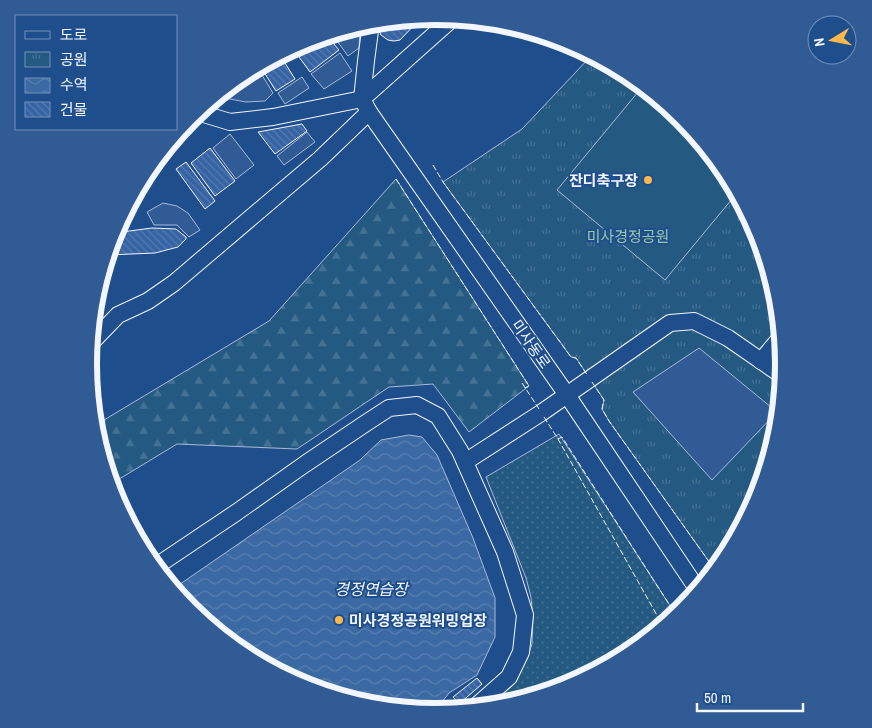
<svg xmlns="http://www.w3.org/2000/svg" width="872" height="728" font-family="'Archivo Narrow','Noto Sans KR',sans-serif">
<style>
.grass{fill:url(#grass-dots);stroke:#a8bbd7}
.forest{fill:url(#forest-firs);stroke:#a8bbd7}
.park{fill:url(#park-tufts);stroke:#a8bbd7}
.pitch{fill:#245a82;stroke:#a8bbd7}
.parking{fill:#305b95;stroke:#a8bbd7}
.water{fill:url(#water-waves);stroke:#a8bbd7}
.building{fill:url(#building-back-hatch);stroke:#f2f6ff}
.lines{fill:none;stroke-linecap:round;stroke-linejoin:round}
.minor-casing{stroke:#f2f6ff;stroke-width:18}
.minor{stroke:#1f4e8c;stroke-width:16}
.fence{stroke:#f2f6ff;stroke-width:1;stroke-dasharray:6 2.5;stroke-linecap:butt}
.poi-dot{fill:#ffb74d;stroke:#1f4e8c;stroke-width:2}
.labels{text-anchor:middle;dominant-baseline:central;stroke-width:4;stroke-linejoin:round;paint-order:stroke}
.poi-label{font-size:15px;font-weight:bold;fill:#f2f6ff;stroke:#1f4e8c;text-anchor:end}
.park-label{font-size:15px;fill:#97c8a6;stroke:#1f4e8c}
.street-label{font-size:15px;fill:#f2f6ff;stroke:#1f4e8c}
.water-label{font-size:16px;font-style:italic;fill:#f2f6ff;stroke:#1f4e8c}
.rim{fill:none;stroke:#f2f6ff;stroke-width:6}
</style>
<defs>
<pattern id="grass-dots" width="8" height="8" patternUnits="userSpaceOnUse" patternTransform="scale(1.25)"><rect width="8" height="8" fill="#245a82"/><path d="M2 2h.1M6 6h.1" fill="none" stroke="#447295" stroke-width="1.8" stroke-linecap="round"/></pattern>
<pattern id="forest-firs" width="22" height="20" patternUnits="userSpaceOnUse" patternTransform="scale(1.25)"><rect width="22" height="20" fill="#245a82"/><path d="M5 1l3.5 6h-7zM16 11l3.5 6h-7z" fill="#447295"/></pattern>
<pattern id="park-tufts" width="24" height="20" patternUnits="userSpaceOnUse" patternTransform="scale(1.25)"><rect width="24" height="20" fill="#245a82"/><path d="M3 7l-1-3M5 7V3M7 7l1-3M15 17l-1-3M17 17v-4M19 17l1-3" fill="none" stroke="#447295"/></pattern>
<pattern id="water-waves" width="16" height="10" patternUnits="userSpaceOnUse" patternTransform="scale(1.25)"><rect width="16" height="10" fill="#3b69a3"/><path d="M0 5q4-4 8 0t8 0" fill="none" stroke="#587fb1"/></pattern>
<pattern id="building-back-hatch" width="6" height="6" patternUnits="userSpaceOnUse" patternTransform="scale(1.25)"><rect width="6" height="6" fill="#3563a3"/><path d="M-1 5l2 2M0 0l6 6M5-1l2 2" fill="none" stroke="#537ab1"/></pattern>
</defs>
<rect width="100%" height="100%" fill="#1f4e8c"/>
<path class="grass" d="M559 434 676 615 629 653 569 685 504 705 486 707 515 680 527 659 532 644 533 617 531 597 526 578 486 477Z"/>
<path class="forest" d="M396 179 529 386 469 432 433 384 389 387 297 449 177 444 111 484 95 432 94 426 269 321Z"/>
<path class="park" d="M592 55 629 75 682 118 725 171 757 231 777 296 784 364 777 432 757 497 725 557 715 570 609 421 602 409 604 400 576 358 571 357 443 182 522 129Z"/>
<path class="pitch" d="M643 86 682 118 725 171 737 193 665 280 557 190Z"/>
<g class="parking">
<path d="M360 26 359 48 348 56 332 34Z"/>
<path d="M340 53 352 71 324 89 311 74Z"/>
<path d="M257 67 273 93 265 101 246 102 230 99 222 96 225 89 243 75Z"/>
<path d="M302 77 309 88 285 104 278 93Z"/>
<path d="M307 132 315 142 284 165 277 156Z"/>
<path d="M230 134 254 165 236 179 213 148Z"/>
<path d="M163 203 177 206 188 213 200 230 189 237 177 225H154L147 212Z"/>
<path d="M699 348 777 412 712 480 633 392Z"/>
</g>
<path class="water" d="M409 435 422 437 437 455 473 538 495 598V637L477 675 449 693 434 712 368 705 303 685 243 653 190 610 173 589 360 460 381 440Z"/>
<g class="building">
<path d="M421 18 400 40 394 41 388 40 381 35 379 30 378 25 381 22Z"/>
<path d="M327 36 339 50 310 72 299 57Z"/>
<path d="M280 55 295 79 276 91 260 66Z"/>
<path d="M302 124 307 131 275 154 258 132Z"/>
<path d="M210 148 235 181 215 196 191 163Z"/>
<path d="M186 162 215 201 205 209 176 169Z"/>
<path d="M152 228 176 229 186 237V239L178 247 155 253 108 255 114 233Z"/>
<path d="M477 678 482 684 459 704 453 697Z"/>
</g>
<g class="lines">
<g class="minor-casing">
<g id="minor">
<path d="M362 99 369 112 567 395 698 590"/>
<path d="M362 99 366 61 371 23"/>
<path d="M197 112 230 122 273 117 362 99 453 18"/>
<path d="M90 344 118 315 148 301 174 283 320 159 369 112"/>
<path d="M761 361 781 337"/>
<path d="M465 462 541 413 670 323 694 321 728 338 783 376"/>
<path d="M155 567 237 512 305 464 366 423 389 408 417 405 438 416 460 451 505 552 525 615 521 652 509 677 474 708"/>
</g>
</g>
<use href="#minor" class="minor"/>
<g class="fence">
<path d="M433 165 443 182 571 357 576 358 588 376"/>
<path d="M396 179 529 386 525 388"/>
<path d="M592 382 604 400 602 409 609 421 715 570"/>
<path d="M522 383 539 409"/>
<path d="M544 417 558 439 663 626"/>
<path d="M558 439 562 437 676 615"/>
</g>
</g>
<g class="poi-dot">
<circle cx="648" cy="180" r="5"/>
<circle cx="339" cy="620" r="5"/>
</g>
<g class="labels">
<g class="poi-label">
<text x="638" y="180">잔디축구장</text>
<text x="349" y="620" text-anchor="start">미사경정공원워밍업장</text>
</g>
<g class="park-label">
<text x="628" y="236">미사경정공원</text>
</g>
<g class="street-label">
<text transform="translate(531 344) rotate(55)">미사동로</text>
</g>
<g class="water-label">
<text x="371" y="589">경정연습장</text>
</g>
</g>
<path d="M0 0H872V728H0ZM97 364a339 339 0 1 1 678 0a339 339 0 1 1-678 0Z" fill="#305b95" fill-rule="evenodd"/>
<path class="rim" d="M97 364a339 339 0 1 1 678 0a339 339 0 1 1-678 0Z"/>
<rect x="15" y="15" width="162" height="115" fill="#1f4e8c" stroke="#7391ba"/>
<rect x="25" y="31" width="25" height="8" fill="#1f4e8c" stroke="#7391ba"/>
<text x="60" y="40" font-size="15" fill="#f2f6ff">도로</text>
<rect x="25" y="52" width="25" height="15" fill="url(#park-tufts)" stroke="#7391ba"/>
<text x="60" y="65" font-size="15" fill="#f2f6ff">공원</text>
<rect x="25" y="78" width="25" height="15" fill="url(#water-waves)" stroke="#7391ba"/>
<text x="60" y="90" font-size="15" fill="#f2f6ff">수역</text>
<rect x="25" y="102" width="25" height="15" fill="url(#building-back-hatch)" stroke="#7391ba"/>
<text x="60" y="115" font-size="15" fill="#f2f6ff">건물</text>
<g transform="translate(832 40) rotate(260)"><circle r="24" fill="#1f4e8c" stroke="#7391ba"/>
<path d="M0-4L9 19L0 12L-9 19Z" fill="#ffb74d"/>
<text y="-8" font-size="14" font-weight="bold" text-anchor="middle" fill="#f2f6ff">N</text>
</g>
<path d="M697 703v8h106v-8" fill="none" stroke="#f2f6ff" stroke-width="2.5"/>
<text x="704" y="703" font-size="15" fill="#f2f6ff" stroke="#1f4e8c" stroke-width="4" paint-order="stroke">50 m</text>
</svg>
